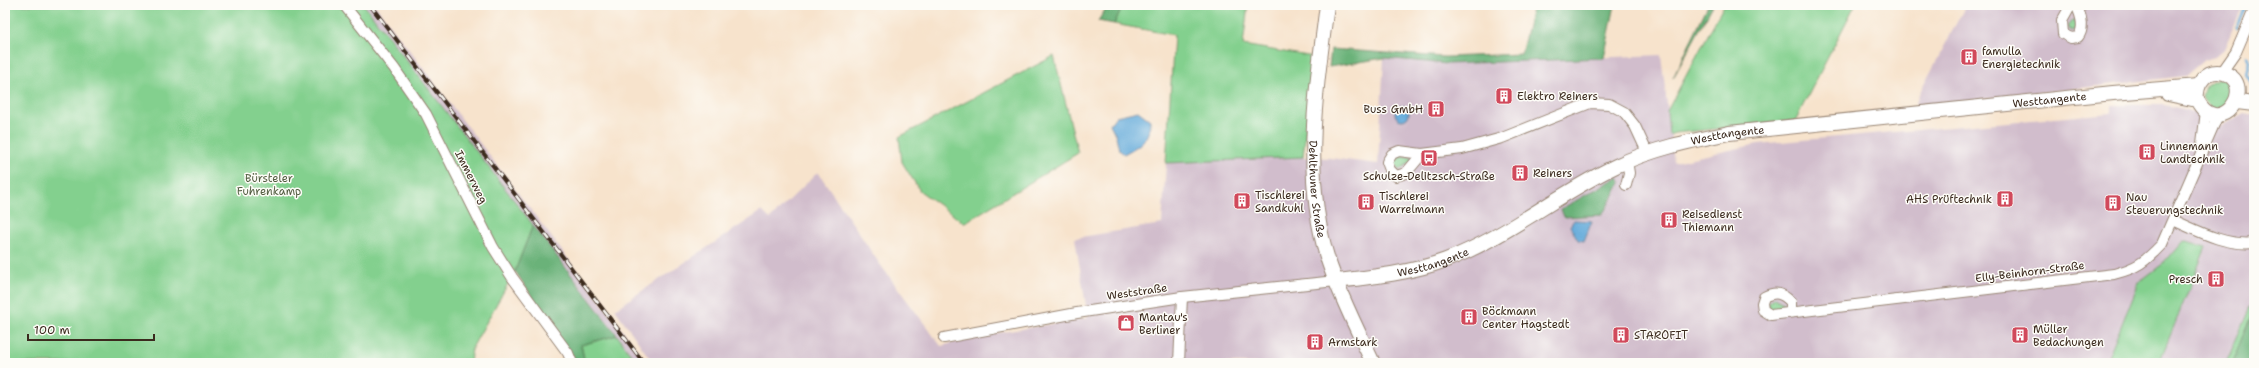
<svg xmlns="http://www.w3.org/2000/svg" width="2259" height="368" font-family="'Shantell Sans',sans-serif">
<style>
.industrial{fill:#d1bdcc}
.green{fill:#83d08e;stroke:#5f7d56}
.forest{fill:#6ab279;stroke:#526e4c}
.water{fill:#63aada;stroke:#4f6a7c}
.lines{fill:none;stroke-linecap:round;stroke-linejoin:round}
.stream{stroke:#63aada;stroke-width:2.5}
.street-casing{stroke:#998675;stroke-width:12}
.secondary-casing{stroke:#998675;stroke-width:16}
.street{stroke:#fff;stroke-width:10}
.secondary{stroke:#fff;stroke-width:14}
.rail-casing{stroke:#3b2a1e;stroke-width:4}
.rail{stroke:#fdfcf7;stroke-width:2.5;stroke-dasharray:8;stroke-linecap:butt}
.labels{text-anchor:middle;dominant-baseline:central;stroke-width:3;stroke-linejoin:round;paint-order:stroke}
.poi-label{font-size:11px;fill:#3b2a1e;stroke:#fdfcf7;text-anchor:start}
.street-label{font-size:11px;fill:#3b2a1e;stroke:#fdfcf7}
.park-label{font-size:11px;fill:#515c40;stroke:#fdfcf7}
</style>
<rect width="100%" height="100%" fill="#fdfcf7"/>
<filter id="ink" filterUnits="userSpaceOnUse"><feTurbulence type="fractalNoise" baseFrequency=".025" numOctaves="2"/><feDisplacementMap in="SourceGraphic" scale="8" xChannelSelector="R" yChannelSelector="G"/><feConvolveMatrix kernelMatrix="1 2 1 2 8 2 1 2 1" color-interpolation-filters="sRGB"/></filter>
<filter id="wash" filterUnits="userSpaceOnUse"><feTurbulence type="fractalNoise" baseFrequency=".012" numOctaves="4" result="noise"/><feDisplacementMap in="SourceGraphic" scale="16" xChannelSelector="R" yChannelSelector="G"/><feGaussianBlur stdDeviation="0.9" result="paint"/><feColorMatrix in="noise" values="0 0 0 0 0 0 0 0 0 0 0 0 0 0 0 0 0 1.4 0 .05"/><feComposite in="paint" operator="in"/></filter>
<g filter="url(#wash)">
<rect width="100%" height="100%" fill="#f7e3cc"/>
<g class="industrial">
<path d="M364 5H375L647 363H638Z"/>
<path d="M1966 5H2243L2224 49 2215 57 2204 60 2185 76 1915 107 1918 96Z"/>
<path d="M1661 55 1674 162 1758 144 2112 113V105H2164L2183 109 2219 121 2221 126 2245 113 2254 115V308L2250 307 2226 363H2159L2206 247 2184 240 2164 263 2139 282 2106 363H653L615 309 762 211 770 219 818 172 879 263 941 346 980 336 1088 318 1075 238 1162 224 1166 163 1303 157 1330 158 1378 164 1384 58 1447 64Z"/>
</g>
<g class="green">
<path d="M5 5H364L533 225 515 271 472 348 470 363H5Z"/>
<path d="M1123 5H1248L1243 45 1314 57 1303 157 1166 163 1174 35 1114 24Z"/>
<path d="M1724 5H1855L1795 121 1675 133 1669 135 1667 111Z"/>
<path d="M2074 19 2076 29 2071 31 2068 27Z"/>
<path d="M1054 56 1078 153 964 223 920 191 902 162 899 137Z"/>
<path d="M2221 79 2230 84 2233 94 2222 109 2211 108 2202 97C2204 84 2208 80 2221 79Z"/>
<path d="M1402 157H1411L1412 160 1400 170 1394 164 1396 159Z"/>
<path d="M2184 240 2206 247 2159 363H2106L2139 282 2164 263Z"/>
<path d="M1774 298 1785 304 1784 308 1774 310 1769 307 1768 303Z"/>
<path d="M2250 307 2254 308V314H2252L2232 363H2226Z"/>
<path d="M617 335 637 363H585L581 345Z"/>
</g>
<g class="forest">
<path d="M1108 5H1123L1114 24 1098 21Z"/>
<path d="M1533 5H1615L1604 58 1447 64 1384 58 1329 67 1331 49 1445 57 1521 54Z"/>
<path d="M1708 5H1713L1673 78Z"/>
<path d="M1618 177 1621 182 1619 186 1602 215 1564 217 1561 209Z"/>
<path d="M533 225 617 335 581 345 585 363H576L515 271Z"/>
<path d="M2252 313 2254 314V363H2232Z"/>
</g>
<g class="water">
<circle cx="1402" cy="113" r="7"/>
<path d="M1138 111 1150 120C1150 140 1140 145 1124 154L1119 150 1116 136 1110 124 1116 116Z"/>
<path d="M1574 220 1592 221 1584 241 1578 240 1570 226Z"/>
</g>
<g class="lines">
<g class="stream">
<path d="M2237 28 2246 5"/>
<path d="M2247 56 2249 62 2246 74 2252 84"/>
</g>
</g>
</g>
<g filter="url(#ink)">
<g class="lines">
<g class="street-casing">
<g id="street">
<path d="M344 5 394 68 426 114 493 247 512 277 568 353 572 363"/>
<path d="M2071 5 2062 21 2063 34 2071 38 2078 37C2085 28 2081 15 2076 5"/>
<path d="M2222 72 2236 52 2254 10"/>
<path d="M2202 143 2206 111"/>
<path d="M1422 154 1406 173 1396 176 1390 170 1387 162 1392 154 1399 151 1422 154 1462 149 1502 138 1590 103 1609 104 1624 112 1635 126 1647 152"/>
<path d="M1626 185 1629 173 1627 161"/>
<path d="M2173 220C2198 231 2225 246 2254 243"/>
<path d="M1791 312V302C1782 293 1776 291 1764 297L1762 303 1763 310 1771 315 2114 274C2137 268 2145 262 2162 244L2218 115"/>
<path d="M944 338 1077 313 1182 297 1336 281"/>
<path d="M1179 363 1182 297"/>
</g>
</g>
<g class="secondary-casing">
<g id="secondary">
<path id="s1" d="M1327 5C1316 90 1302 177 1328 260 1340 296 1357 329 1373 363"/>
<path d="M2168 94 2197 100C2219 142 2259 85 2224 73 2206 68 2195 84 2197 100"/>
<path d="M2237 102 2254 104"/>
<path id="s2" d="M1336 281C1372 277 1411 273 1446 260 1507 237 1557 194 1616 166 1652 149 1690 141 1729 133L2113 93 2198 86"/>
</g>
</g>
<use href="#street" class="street"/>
<use href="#secondary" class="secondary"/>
<g class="rail-casing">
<path id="rail" d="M370 5 644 363"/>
</g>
<use href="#rail" class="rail"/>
</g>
</g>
<defs>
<g id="building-square" transform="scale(0.9)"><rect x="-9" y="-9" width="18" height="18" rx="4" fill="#d1495b" stroke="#fdfcf7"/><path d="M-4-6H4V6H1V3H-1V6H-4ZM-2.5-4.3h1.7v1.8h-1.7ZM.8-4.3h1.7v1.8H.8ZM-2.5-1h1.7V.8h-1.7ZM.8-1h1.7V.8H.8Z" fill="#fff"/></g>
<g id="bus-square" transform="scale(0.9)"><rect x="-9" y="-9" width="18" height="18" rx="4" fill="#d1495b" stroke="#fdfcf7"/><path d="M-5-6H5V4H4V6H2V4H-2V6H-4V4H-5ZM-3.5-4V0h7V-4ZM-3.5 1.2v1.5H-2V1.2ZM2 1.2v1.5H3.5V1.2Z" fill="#fff"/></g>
<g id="shop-square" transform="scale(0.9)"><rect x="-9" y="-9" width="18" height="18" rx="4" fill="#d1495b" stroke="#fdfcf7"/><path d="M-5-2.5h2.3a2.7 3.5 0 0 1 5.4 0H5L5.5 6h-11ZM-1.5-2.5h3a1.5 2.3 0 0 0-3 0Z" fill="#fff"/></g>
</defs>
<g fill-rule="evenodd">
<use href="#building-square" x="1969" y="57"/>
<use href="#building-square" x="1504" y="96"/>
<use href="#building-square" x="1436" y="109"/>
<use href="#building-square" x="2147" y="152"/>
<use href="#bus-square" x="1429" y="158"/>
<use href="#building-square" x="1520" y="173"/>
<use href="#building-square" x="2005" y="199"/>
<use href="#building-square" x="1242" y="201"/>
<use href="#building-square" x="1366" y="202"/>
<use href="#building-square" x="2113" y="203"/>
<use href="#building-square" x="1669" y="220"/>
<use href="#building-square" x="2216" y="279"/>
<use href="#building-square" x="1469" y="317"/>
<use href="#shop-square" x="1126" y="323"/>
<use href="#building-square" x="1621" y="335"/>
<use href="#building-square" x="2020" y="335"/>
<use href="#building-square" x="1315" y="342"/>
</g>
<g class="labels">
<g class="poi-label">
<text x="1982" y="51">famulla<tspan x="1982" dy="13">Energietechnik</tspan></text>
<text x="1517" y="96">Elektro Reiners</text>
<text x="1423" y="109" text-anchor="end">Buss GmbH</text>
<text x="2160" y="146">Linnemann<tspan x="2160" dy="13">Landtechnik</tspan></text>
<text x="1533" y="173">Reiners</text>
<text x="1429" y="176" text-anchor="middle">Schulze-Delitzsch-Straße</text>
<text x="1255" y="195">Tischlerei<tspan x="1255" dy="13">Sandkuhl</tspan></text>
<text x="1379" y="196">Tischlerei<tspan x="1379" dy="13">Warrelmann</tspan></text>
<text x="2126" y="197">Nau<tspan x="2126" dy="13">Steuerungstechnik</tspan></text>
<text x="1992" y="199" text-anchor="end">AHS Prüftechnik</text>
<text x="1682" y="214">Reisedienst<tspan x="1682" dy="13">Thiemann</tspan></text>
<text x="2203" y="279" text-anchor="end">Presch</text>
<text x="1482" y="311">Böckmann<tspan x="1482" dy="13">Center Hagstedt</tspan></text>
<text x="1139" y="317">Mantau's<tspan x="1139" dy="13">Berliner</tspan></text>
<text x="2033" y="329">Müller<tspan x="2033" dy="13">Bedachungen</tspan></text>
<text x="1634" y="335">STAROFIT</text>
<text x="1328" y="342">Armstark</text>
</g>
<g class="street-label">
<text stroke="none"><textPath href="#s2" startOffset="747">Westtangente</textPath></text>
<text stroke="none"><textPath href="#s2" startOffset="423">Westtangente</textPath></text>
<text transform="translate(471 177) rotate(63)">Immerweg</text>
<text stroke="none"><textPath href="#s1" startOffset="185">Dehlthuner Straße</textPath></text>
<text stroke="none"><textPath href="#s2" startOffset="99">Westtangente</textPath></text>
<text transform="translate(2030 272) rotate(-7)">Elly-Beinhorn-Straße</text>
<text transform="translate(1137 292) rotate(-8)">Weststraße</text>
</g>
<g class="park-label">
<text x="269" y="178">Bürsteler<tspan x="269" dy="13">Fuhrenkamp</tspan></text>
</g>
</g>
<rect width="2259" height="368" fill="none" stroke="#fdfcf7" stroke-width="20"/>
<path d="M28 334v6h126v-6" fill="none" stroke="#3b2a1e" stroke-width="2"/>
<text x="34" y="334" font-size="12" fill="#3b2a1e" stroke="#fdfcf7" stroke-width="3" paint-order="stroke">100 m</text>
</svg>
